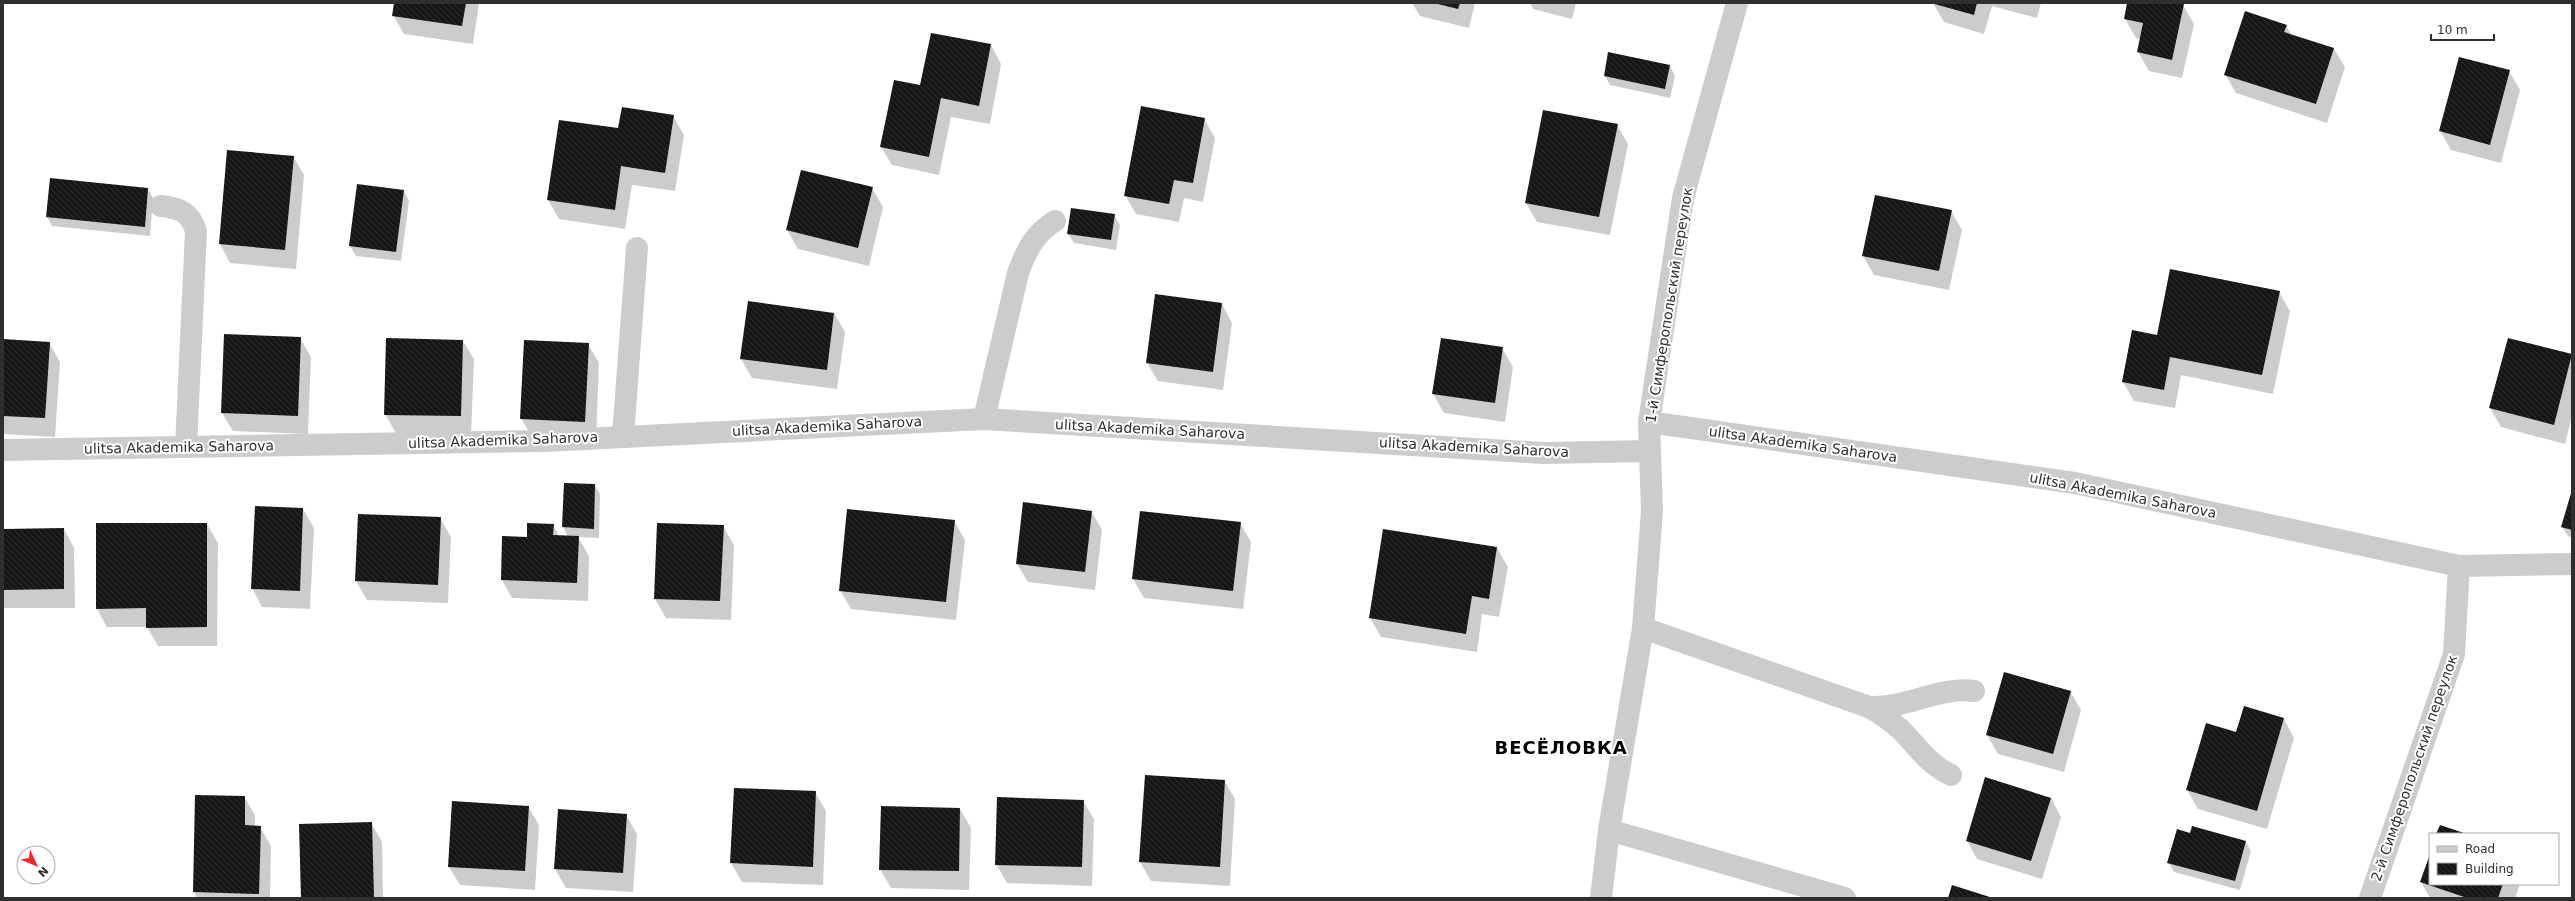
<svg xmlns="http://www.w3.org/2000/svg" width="2575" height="901" font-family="'DejaVu Sans',sans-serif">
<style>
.shadow{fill:#0003}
.building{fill:url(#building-back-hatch)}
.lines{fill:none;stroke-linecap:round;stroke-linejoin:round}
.lane{stroke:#ccc;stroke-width:22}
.street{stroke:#ccc;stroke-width:22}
.labels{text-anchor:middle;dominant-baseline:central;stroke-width:4;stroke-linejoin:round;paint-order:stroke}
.street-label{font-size:14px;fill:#2f2f2f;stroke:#fff}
.district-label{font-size:18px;font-weight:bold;letter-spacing:1px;fill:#000;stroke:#fff}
</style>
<defs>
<pattern id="building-back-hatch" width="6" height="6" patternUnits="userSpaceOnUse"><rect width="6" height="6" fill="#161616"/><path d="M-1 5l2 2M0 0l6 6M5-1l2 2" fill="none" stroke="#303030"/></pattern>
</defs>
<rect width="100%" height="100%" fill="#fff"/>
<g class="shadow">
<path d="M395 3H479L473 44 404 34 393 15Z"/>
<path d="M1412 3H1475L1469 28 1420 16Z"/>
<path d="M1530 3H1576L1572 19 1533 9Z"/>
<path d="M1933 3H2041L2037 18 1992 6 1984 34 1944 22Z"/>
<path d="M2128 3 2183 5 2194 24 2182 78 2149 71 2138 52 2141 39 2136 38 2125 19Z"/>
<path d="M2286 26 2292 35 2334 49 2345 67 2327 123 2236 93 2225 74Z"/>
<path d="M991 45 1001 64 990 124 951 117 939 175 892 165 881 147 921 86Z"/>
<path d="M1670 66 1675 76 1670 98 1610 85 1605 76Z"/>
<path d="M2509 71 2520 90 2501 163 2451 150 2440 131Z"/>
<path d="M1543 111 1617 125 1628 144 1610 235 1537 222 1526 203Z"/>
<path d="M673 116 684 135 675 191 632 185 625 229 559 219 548 200 619 129Z"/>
<path d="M1204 119 1215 138 1203 202 1184 198 1179 222 1136 214 1125 195Z"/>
<path d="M228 151 293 156 304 175 296 269 230 263 220 244Z"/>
<path d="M358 186 404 191 409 201 401 261 356 256 350 246Z"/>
<path d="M872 188 883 207 869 266 798 249 787 230Z"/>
<path d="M148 189 153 198 150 236 52 226 47 217Z"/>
<path d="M1951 211 1962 230 1949 290 1874 275 1863 256Z"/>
<path d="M1114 215 1120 225 1116 250 1074 243 1068 234Z"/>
<path d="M2279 292 2290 311 2273 394 2181 375 2175 408 2134 401 2123 382 2158 336Z"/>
<path d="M1222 304 1232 323 1223 390 1158 381 1147 363Z"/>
<path d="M834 313 845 332 837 389 752 378 741 359Z"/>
<path d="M300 338 311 357 308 434 233 431 222 413Z"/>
<path d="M2509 339 2572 356V416L2565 444 2501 427 2490 408Z"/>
<path d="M3 340 49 343 60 362 55 437 3 434Z"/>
<path d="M463 341 474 359 471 435 396 433 385 414Z"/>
<path d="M588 344 599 363 596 440 532 437 521 418Z"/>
<path d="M1502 348 1513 367 1505 422 1444 413 1433 394Z"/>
<path d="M565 484 595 485 600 494 599 538 578 537 589 556 588 601 512 598 502 580 528 538 553 525 559 536 568 537 563 527Z"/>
<path d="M2572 492V538L2568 536 2562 527Z"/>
<path d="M303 509 314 528 310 609 262 607 252 588Z"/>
<path d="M1091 511 1102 530 1095 590 1028 582 1017 564Z"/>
<path d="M440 518 451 537 448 603 367 600 356 581Z"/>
<path d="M954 521 965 540 956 620 851 609 840 590Z"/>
<path d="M1240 523 1251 542 1243 609 1144 598 1133 579Z"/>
<path d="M207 524 218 543 217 646H158L147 627H107L97 609Z"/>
<path d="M723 526 734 545 731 620 666 618 655 599Z"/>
<path d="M64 529 74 548 75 608H3V530Z"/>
<path d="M1497 548 1508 567 1499 617 1482 614 1477 652 1381 637 1370 618Z"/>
<path d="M2070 691 2081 710 2064 772 1998 754 1987 735Z"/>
<path d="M2284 719 2294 738 2267 829 2198 809 2187 790Z"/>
<path d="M1224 780 1235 799 1230 886 1151 881 1140 862Z"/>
<path d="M815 792 826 811 823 885 742 882 731 863Z"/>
<path d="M196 796 244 797 255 815V827H260L271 846 270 898H197L194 892Z"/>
<path d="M2051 798 2061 817 2042 879 1977 859 1967 841Z"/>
<path d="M1083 801 1094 819 1092 886 1007 883 996 864Z"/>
<path d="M528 807 539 825 535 890 460 885 449 867Z"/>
<path d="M960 809 971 828 969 890 891 888 880 869Z"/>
<path d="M626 815 637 834 633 892 566 888 555 869Z"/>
<path d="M371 823 382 842 383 898H302L300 825Z"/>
<path d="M2191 834 2246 842 2251 851 2240 890 2174 872 2168 862Z"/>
<path d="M2430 856V884H2520L2515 898H2430L2421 882Z"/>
</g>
<g class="building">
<path d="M394 3H466L462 26 392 16Z"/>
<path d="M1434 3H1460L1458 9Z"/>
<path d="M1931 3H1977L1974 15Z"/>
<path d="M2127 3 2184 4 2172 60 2137 52 2143 23 2124 19Z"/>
<path d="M2245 11 2287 25 2284 32 2334 48 2316 104 2224 75Z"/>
<path d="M931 33 991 44 979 106 941 98 929 157 880 147 894 80 920 85Z"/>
<path d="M1608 52 1670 65 1665 89 1604 76Z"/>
<path d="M2459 57 2510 70 2490 145 2439 131Z"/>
<path d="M1141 106 1205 118 1193 183 1174 180 1169 204 1124 196Z"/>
<path d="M622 107 674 115 665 173 621 166 615 210 547 200 559 120 618 128Z"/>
<path d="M1543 110 1618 124 1599 217 1525 203Z"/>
<path d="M227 150 294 156 285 250 219 244Z"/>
<path d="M801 170 873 187 858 248 786 230Z"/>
<path d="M50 178 148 188 145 227 46 217Z"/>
<path d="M357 184 404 190 396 252 349 246Z"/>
<path d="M1875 195 1952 210 1939 271 1862 256Z"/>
<path d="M1071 208 1115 214 1111 240 1067 234Z"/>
<path d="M2170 269 2280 291 2262 375 2170 357 2164 390 2122 382 2132 330 2157 335Z"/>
<path d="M1155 294 1222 303 1213 372 1146 363Z"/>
<path d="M748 301 834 313 827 370 740 359Z"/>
<path d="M224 334 301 337 298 416 221 413Z"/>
<path d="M386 338 463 340 461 416 384 415Z"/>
<path d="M1441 338 1503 347 1495 403 1432 394Z"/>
<path d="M2508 338 2572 354 2554 425 2489 408Z"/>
<path d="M3 339 50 342 45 418 3 416Z"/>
<path d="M524 340 589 343 585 422 520 419Z"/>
<path d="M564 483 595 484 594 529 562 527Z"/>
<path d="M2572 490V530L2561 527Z"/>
<path d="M1023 502 1092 511 1085 572 1016 564Z"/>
<path d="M255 506 303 508 300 591 251 589Z"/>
<path d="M847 509 955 520 946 602 839 591Z"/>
<path d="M1140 511 1241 522 1233 591 1132 579Z"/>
<path d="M358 514 441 517 438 585 355 581Z"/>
<path d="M96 523H207V627L146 628V608L96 609Z"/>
<path d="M527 523 554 524 553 535 579 536 577 583 501 580 502 536 527 537Z"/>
<path d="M657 523 724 525 720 601 654 599Z"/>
<path d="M64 528V589L3 590V529Z"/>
<path d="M1383 529 1497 547 1489 599 1472 596 1466 634 1369 618Z"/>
<path d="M2004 672 2071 691 2053 754 1986 735Z"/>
<path d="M2244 706 2284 718 2257 811 2186 790 2206 723 2236 732Z"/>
<path d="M1145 775 1225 780 1220 867 1139 862Z"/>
<path d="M1985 777 2051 798 2031 861 1966 841Z"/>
<path d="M734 788 816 791 813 867 730 863Z"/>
<path d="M195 795 245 796V825L261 826 259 894 193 892Z"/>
<path d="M997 797 1084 800 1082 867 995 865Z"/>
<path d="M452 801 529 806 525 871 448 867Z"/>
<path d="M881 806 960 808 959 871 879 870Z"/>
<path d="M558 809 627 814 623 873 554 869Z"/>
<path d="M372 822 374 897 301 898 299 824Z"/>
<path d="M2440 825 2467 834H2436Z"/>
<path d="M2192 826 2246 841 2235 881 2167 863 2177 829 2190 833Z"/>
<path d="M2430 854V884H2503L2498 898H2467L2420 882Z"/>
<path d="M1952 885 1993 898H1948Z"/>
</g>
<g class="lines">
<g class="lane">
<path d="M161 206C180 208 190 212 196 231L186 447"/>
<path d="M984 419 1018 273C1026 251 1034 234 1055 221"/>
<path d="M623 436 637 248"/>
<path d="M1643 628 1869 707C1907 709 1939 686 1974 691"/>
<path d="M1869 707C1881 714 1891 721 1901 730 1918 747 1929 765 1951 775"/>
<path d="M1609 830 1845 898"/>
</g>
<g class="street">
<path d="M1649 422 2075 483 2459 566 2572 564"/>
<path d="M3 450 544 441 984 419 1543 453 1649 451"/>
<path d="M1601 898 1609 830 1643 628 1652 511 1649 422 1683 198 1737 3"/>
<path d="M2370 898 2454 654 2459 566"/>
</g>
</g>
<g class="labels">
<g class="street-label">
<text transform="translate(1669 305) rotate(-81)">1-й Симферопольский переулок</text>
<text transform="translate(827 426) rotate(-3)">ulitsa Akademika Saharova</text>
<text transform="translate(1150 429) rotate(3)">ulitsa Akademika Saharova</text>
<text transform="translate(503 440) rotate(-2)">ulitsa Akademika Saharova</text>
<text transform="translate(1803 444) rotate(8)">ulitsa Akademika Saharova</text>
<text transform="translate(179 447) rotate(-1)">ulitsa Akademika Saharova</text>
<text transform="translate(1474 447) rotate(3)">ulitsa Akademika Saharova</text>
<text transform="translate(2123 495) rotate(11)">ulitsa Akademika Saharova</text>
<text transform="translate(2414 768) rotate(-71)">2-й Симферопольский переулок</text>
</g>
<g class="district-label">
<text x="1561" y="747">ВЕСЁЛОВКА</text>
</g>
</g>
<rect width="2575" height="901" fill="none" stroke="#2f2f2f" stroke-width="8"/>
<rect x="2429" y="833" width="130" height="52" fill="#ffffff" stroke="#acacac"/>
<rect x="2437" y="846" width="20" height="6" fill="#cccccc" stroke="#acacac"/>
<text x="2465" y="853" font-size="12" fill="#2f2f2f">Road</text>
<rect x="2437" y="863" width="20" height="12" fill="url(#building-back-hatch)" stroke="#acacac"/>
<text x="2465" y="873" font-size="12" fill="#2f2f2f">Building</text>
<g transform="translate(36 865) rotate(134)"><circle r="19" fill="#ffffff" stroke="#acacac"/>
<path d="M0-3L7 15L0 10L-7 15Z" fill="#f0272d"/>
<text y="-6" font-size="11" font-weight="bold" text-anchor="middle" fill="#2f2f2f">N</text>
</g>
<path d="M2431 34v6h63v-6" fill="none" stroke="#2f2f2f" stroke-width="2"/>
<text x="2437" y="34" font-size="12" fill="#2f2f2f" stroke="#ffffff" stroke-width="3" paint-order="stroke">10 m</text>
</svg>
